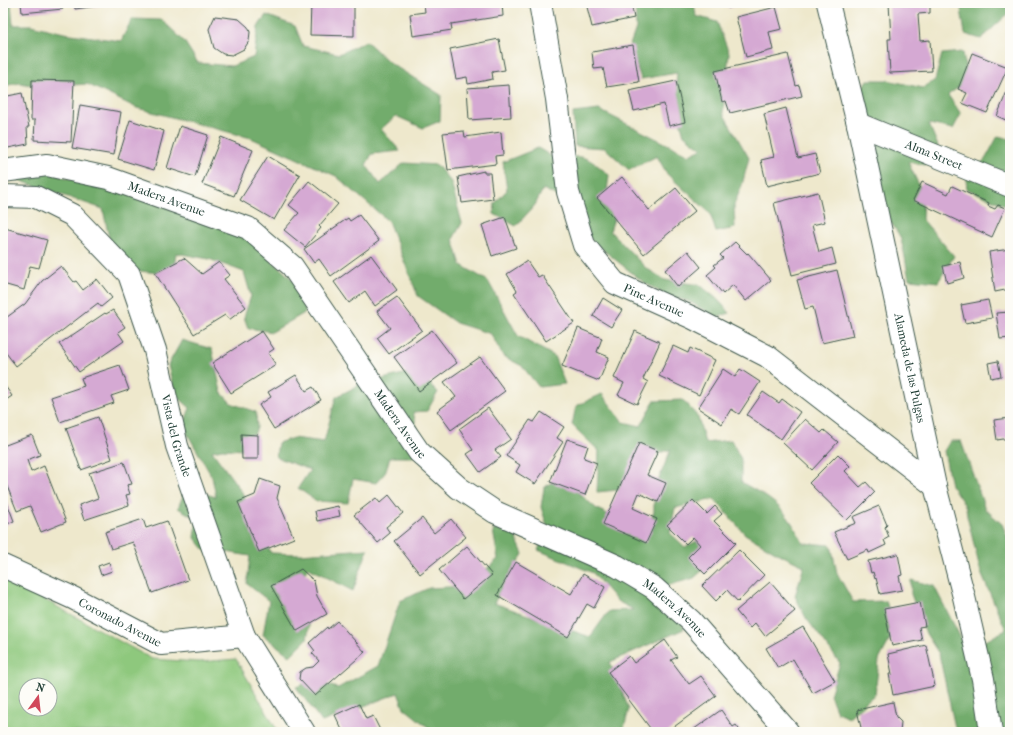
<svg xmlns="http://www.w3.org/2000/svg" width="1013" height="735" font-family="'IM FELL French Canon',serif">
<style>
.green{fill:#8ec87d;stroke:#568258;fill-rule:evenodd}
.forest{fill:#72ac6c;stroke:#487450}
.building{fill:#d5a9d3}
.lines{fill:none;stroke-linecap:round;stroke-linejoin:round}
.minor-casing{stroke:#3e574b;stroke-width:24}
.major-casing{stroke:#3e574b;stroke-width:24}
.minor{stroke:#fff;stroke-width:22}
.major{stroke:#fff;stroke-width:22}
.labels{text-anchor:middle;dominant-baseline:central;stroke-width:4;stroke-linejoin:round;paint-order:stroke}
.street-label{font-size:12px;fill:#1f3d34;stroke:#fdfcf7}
</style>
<rect width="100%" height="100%" fill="#fdfcf7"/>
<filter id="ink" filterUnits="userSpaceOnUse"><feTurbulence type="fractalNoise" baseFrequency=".025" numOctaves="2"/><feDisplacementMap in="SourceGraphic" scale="8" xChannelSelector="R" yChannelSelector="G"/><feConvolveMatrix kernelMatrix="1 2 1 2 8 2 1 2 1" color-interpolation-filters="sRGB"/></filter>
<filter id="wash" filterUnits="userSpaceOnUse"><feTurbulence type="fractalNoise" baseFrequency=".012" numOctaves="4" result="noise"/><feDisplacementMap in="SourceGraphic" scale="16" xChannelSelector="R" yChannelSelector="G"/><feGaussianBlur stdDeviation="0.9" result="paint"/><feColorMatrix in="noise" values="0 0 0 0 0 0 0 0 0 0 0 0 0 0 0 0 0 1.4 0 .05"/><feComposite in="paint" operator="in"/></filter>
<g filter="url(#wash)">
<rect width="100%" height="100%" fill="#eee8cc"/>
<path class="green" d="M7 579 152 659 199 662 236 659 278 732H3V581ZM26 685H50V709H26Z"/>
<g class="forest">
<path d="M3 3H11L13 25H31L64 33 121 41 132 19 162 20 184 41 198 63 232 66 254 57 258 27 266 15 295 26 303 46 339 54 366 41 390 63 441 95 440 121 423 128 396 116 381 129 400 151 372 154 366 165 380 184 404 163 437 165 451 182 462 223 453 239 461 265 488 281 518 336 554 356 565 384 539 387 522 366 503 356 491 334 456 323 418 296 388 221 336 176 251 138 137 108 87 84 43 87 20 83 3 86Z"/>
<path d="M635 3H694L696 16 717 22 729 53 723 113 749 158 742 185 734 205 735 228 716 232 710 213 667 174 657 156 629 170 605 148 575 146 573 113 599 110 689 155 702 149 684 135 675 103 677 73 641 79 630 45 636 28Z"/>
<path d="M964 3H1010V12L981 39 965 34 961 9Z"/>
<path d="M963 52 967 81 948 95 961 114 953 129 929 124 938 146 925 165 908 162 923 194 922 219 954 256 938 282 909 279C906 266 905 253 901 240 899 232 892 226 889 218 872 179 871 164 886 124L861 112 860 91 867 80H887L923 88 935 80 942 54Z"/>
<path d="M998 136 1010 139V181L1007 191 1010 207 967 189 966 180 986 158Z"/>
<path d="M538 148 556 159C583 154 587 156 609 175L606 199 616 212 610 231 646 268 665 280 700 285 717 299 730 313 717 317 688 301 665 295 642 281 592 241 559 197 543 189 535 205 516 226 494 214 495 203 507 190 503 162Z"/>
<path d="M45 172 125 193 242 233 293 280 306 312 272 332 248 328 244 317 251 296 244 272 209 259 176 253 173 274 137 271 110 243 103 209 15 179Z"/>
<path d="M182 340 212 349 221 392 231 403 256 412 257 428 247 450 222 449 212 451 242 492 255 523 271 553 300 554 368 549 353 591 309 568 292 586 313 603 307 639 290 656 263 635 269 601 247 584 250 556 226 552 209 555 195 538 197 519 178 508 186 488 216 497 212 477 183 426 190 408 175 394 168 365Z"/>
<path d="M416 371 438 392 427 411 413 412 419 436 413 457H390L385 473 376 483 353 479 348 503 316 501 298 488 310 470 276 457 278 443 293 438 324 442 336 397 361 384Z"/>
<path d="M602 394 623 422 641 426 654 401 683 400 698 417 705 443 731 440 741 459V482C775 501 785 507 803 543L831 545 837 573 853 602 886 601 895 630 879 660 875 694 849 717 837 712 830 695 840 663 806 618 795 596 804 566 777 553 745 534 714 499 675 508 670 533 685 547 701 539 718 556 694 578 666 586 684 629 610 662 629 709 623 732H434L404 708 398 693 322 722 296 687 312 681 338 688 378 666 400 601 429 588 467 586 498 559 493 530 513 531 523 554 494 603 590 637 609 611 634 610 617 601 593 573 538 550 548 529 541 507 544 488 559 476 597 509 645 532 654 512V491L671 449 648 457 629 489 597 492 599 451 572 425 576 406Z"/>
<path d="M950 441H961L985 509 1002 524 1010 544V732H956L939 654 925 632 911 594V580L934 586 967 650 1006 630 981 573 967 516 966 507 951 485 944 451Z"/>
</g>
<g id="blocks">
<g class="building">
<path d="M21 3H62L63 9 22 13Z"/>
<path d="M74 3H113V4L75 9Z"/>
<path d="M311 3H354V36L310 35Z"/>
<path d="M424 3H502L503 16 451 24 452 30 413 36 410 14 425 12Z"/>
<path d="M586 3H622V6L631 3 634 18 592 27Z"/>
<path d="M727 3H748V4L728 8Z"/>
<path d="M889 3H930V13L918 14 920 41 930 40 932 71 890 73 888 39H891Z"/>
<path d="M776 7 782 29 769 32 773 50 746 57 736 17Z"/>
<path d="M215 16 239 19 248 27 250 32 249 41 244 49 232 55 223 54 214 48 209 29Z"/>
<path d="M499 39 505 70 492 72 493 79 468 84 467 77 456 79 450 49Z"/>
<path d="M633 45 639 82 607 87 603 68 594 69 592 52Z"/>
<path d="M972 53 1008 67 987 113 962 103 967 93 958 89Z"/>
<path d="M788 54 796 86 799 85 802 96 730 113 726 101 722 102 715 71Z"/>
<path d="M32 80 74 81 71 142 34 140 35 120H31Z"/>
<path d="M676 81 685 122 669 126 664 104 634 111 629 91Z"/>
<path d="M1010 84V122L997 116Z"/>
<path d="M509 85 511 117 469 120 467 88Z"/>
<path d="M22 93 29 127H27L28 144 3 149V97Z"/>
<path d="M80 105 121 112 114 155 72 148Z"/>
<path d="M786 108 798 158 815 154 820 173 767 186 761 160 774 157 764 114Z"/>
<path d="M130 120 164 131 154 170 118 159Z"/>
<path d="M180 126 208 135 195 177 167 168Z"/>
<path d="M464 131 465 137 501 132 503 155 495 156 496 164 448 170 443 133Z"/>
<path d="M221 137 253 150 234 196 202 184Z"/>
<path d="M268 156 300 175 274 220 240 200Z"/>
<path d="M484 171V173H490L493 199 462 203 458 177Z"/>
<path d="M622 177 649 210 676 188 695 211 644 254 597 198Z"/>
<path d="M309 181 338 204 319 226 321 228 305 247 284 230 299 213 289 205Z"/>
<path d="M922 182 948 194 952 186 989 203 988 206 995 209 998 205 1005 208 992 237 913 200Z"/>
<path d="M818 192 825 222 812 225 819 252 832 248 836 264 792 275 774 203Z"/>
<path d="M359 215 379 241 331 276 319 259 314 263 304 249 348 218 350 221Z"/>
<path d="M505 217 516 248 492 256 482 225Z"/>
<path d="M5 228 47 240 39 268 30 266 24 290 3 284V237Z"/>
<path d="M735 242 747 254 748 253 771 280 746 301 733 285 723 294 707 275 716 267 714 265 723 258 720 255Z"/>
<path d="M1010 249V289L995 292 989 252Z"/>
<path d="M688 251 701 267 678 287 665 270Z"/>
<path d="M371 255 397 290 375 306 365 291 349 303 334 282Z"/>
<path d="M184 258 202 274 219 262 230 275 224 279 246 307 229 320 225 315 194 334 155 273Z"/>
<path d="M527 261 538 277 542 275 574 323 546 341 514 293 517 291 507 274Z"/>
<path d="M960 262 964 278 947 283 943 266Z"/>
<path d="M61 266 74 282 76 281 83 290 97 279 112 298 101 307 98 303 16 366 3 349V320L25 304 42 281Z"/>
<path d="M837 270 853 336 822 343 813 307 805 309 797 280Z"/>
<path d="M397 297 422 330 389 354 377 338 390 328 377 311Z"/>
<path d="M603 298 622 310 611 327 593 316Z"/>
<path d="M988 300 992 318 965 323 961 305Z"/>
<path d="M113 310 125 327 118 332 124 341 79 372 59 344 105 313 106 314Z"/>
<path d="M1010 312V338L1000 339 996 313Z"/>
<path d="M578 328 602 338 597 352 609 357 599 381 562 366Z"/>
<path d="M432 330 457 363 419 391 394 357Z"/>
<path d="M262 331 274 349 268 353 276 365 231 393 212 363Z"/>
<path d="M635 331 660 342 643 379 648 382 637 404 618 395 624 383 614 378Z"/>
<path d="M673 346 688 353 690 348 715 360 699 395 659 376Z"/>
<path d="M480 357 505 391 451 430 437 411 456 397 444 382Z"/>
<path d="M998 361 1001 376 991 378 988 363Z"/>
<path d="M120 365 129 390 111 396 114 403 60 422 51 397 84 386 81 378Z"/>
<path d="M723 369 735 377 740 369 760 382 739 414 731 409 722 424 698 408Z"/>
<path d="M296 375 306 391 313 387 321 400 274 429 259 405 271 397 268 392Z"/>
<path d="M3 383 12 396 3 402Z"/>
<path d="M763 392 779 403 782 399 800 412 781 439 747 415Z"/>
<path d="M488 408 511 439 495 450 501 457 480 472 467 454 473 450 459 429Z"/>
<path d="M541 412 564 427 557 438 563 442 535 484 516 472 520 465 506 456 530 420 534 422Z"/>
<path d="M98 417 112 459 81 470 66 428Z"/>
<path d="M1010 418V438L997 440 994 420Z"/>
<path d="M805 419 821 433 824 430 838 442 812 470 783 443Z"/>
<path d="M241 434 258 435V459H242Z"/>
<path d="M32 435 40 455 27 460 31 472 44 466 66 522 41 532 30 506 17 511 3 476V446Z"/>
<path d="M567 439 588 446 584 458 597 463 585 495 550 482Z"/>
<path d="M639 443 658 451 647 475 666 483 658 502 639 493 633 508 657 519 646 543 603 524Z"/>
<path d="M838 454 850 466 845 471 860 487 866 482 875 492 847 520 809 483Z"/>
<path d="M124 462 132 484 127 485 130 494 126 495 129 505 84 520 79 505 98 498 89 473Z"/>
<path d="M260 479 280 486 277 498 294 538 259 552 238 502 255 495Z"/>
<path d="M3 492 14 521 3 526Z"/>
<path d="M389 495 403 513 386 527 390 533 378 543 354 515 376 498 380 503Z"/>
<path d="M693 500 707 514 715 506 722 514 714 521 736 543 705 574 688 557 700 545 693 537 686 544 667 525Z"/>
<path d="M338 506 340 516 317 521 315 511Z"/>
<path d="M879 506 887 525 885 527 889 537 884 540 886 545 869 553 868 550 847 559 834 532 856 523 853 517Z"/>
<path d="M422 518 434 533 451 519 466 537 420 574 394 541Z"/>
<path d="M143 519 146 528 167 521 188 580 152 593 133 542 111 549 105 532Z"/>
<path d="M467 546 492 575 463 599 439 570Z"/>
<path d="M739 550 764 575 738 602 727 590 716 601 702 586Z"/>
<path d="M898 554 902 575 899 576 902 590 880 594 876 578 875 579 873 572 871 573 868 561Z"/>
<path d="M109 562 112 571 101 575 98 566Z"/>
<path d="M516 562 571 594 583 574 605 587 594 608 587 604 568 637 497 595Z"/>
<path d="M301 569 314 581 317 596 327 614 297 631 271 586Z"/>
<path d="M770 582 795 611 765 636 755 623 750 628 736 611Z"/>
<path d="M920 602 925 626 919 627 922 640 892 646 884 609Z"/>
<path d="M337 621 365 652 315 696 299 679 300 672 306 668 313 667 319 661 312 653 315 651 309 643 327 627 328 629Z"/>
<path d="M803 627 835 681 813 693 793 659 778 668 766 648Z"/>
<path d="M665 640 677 657 671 660 689 684 701 676 716 696 667 732H653L608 672 629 656 634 663Z"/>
<path d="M926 645 935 686 893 695 889 674H892L888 654Z"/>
<path d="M893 702 896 717 901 722 900 732H862L857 710Z"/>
<path d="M359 704 366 719 373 716 381 732H343L335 715Z"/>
<path d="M721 710 733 727 736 725 741 732H690Z"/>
</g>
</g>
</g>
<g filter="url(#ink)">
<use href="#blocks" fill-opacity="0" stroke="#3e574b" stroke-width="1"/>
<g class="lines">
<g class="minor-casing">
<g id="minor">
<path id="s1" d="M540 3 557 99 568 192 584 245 615 283 693 318 767 356 935 486"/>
<path id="s2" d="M858 124 1010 186"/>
<path id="s3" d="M3 171 47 165 108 178 248 228 292 266 419 452 459 488 495 512 617 566 654 588 691 621 788 732"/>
<path id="s4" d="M3 196 36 197 72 215 129 274 155 350 177 446 244 636 304 732"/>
<path id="s5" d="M3 566 73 598 161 644 244 636"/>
</g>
</g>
<g class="major-casing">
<g id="major">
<path id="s6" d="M828 3 858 124 935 486 964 597 983 679 991 732"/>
</g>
</g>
<use href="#minor" class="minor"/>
<use href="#major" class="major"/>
</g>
</g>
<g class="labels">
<g class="street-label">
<text stroke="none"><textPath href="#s2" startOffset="82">Alma Street</textPath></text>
<text stroke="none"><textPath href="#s3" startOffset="169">Madera Avenue</textPath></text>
<text stroke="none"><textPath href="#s1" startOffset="338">Pine Avenue</textPath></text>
<text stroke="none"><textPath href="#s6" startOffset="374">Alameda de las Pulgas</textPath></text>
<text stroke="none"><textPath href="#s3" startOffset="505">Madera Avenue</textPath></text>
<text stroke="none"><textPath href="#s4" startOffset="324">Vista del Grande</textPath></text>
<text stroke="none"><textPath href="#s3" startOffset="841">Madera Avenue</textPath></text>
<text stroke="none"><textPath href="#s5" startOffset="130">Coronado Avenue</textPath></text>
</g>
</g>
<rect width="1013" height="735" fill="none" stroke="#fdfcf7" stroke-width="16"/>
<g transform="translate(38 697) rotate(15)"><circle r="19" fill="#fdfcf7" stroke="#a4b0a9"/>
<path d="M0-3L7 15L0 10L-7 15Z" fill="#d1495b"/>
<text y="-6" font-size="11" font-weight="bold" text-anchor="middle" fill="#1f3d34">N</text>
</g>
</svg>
